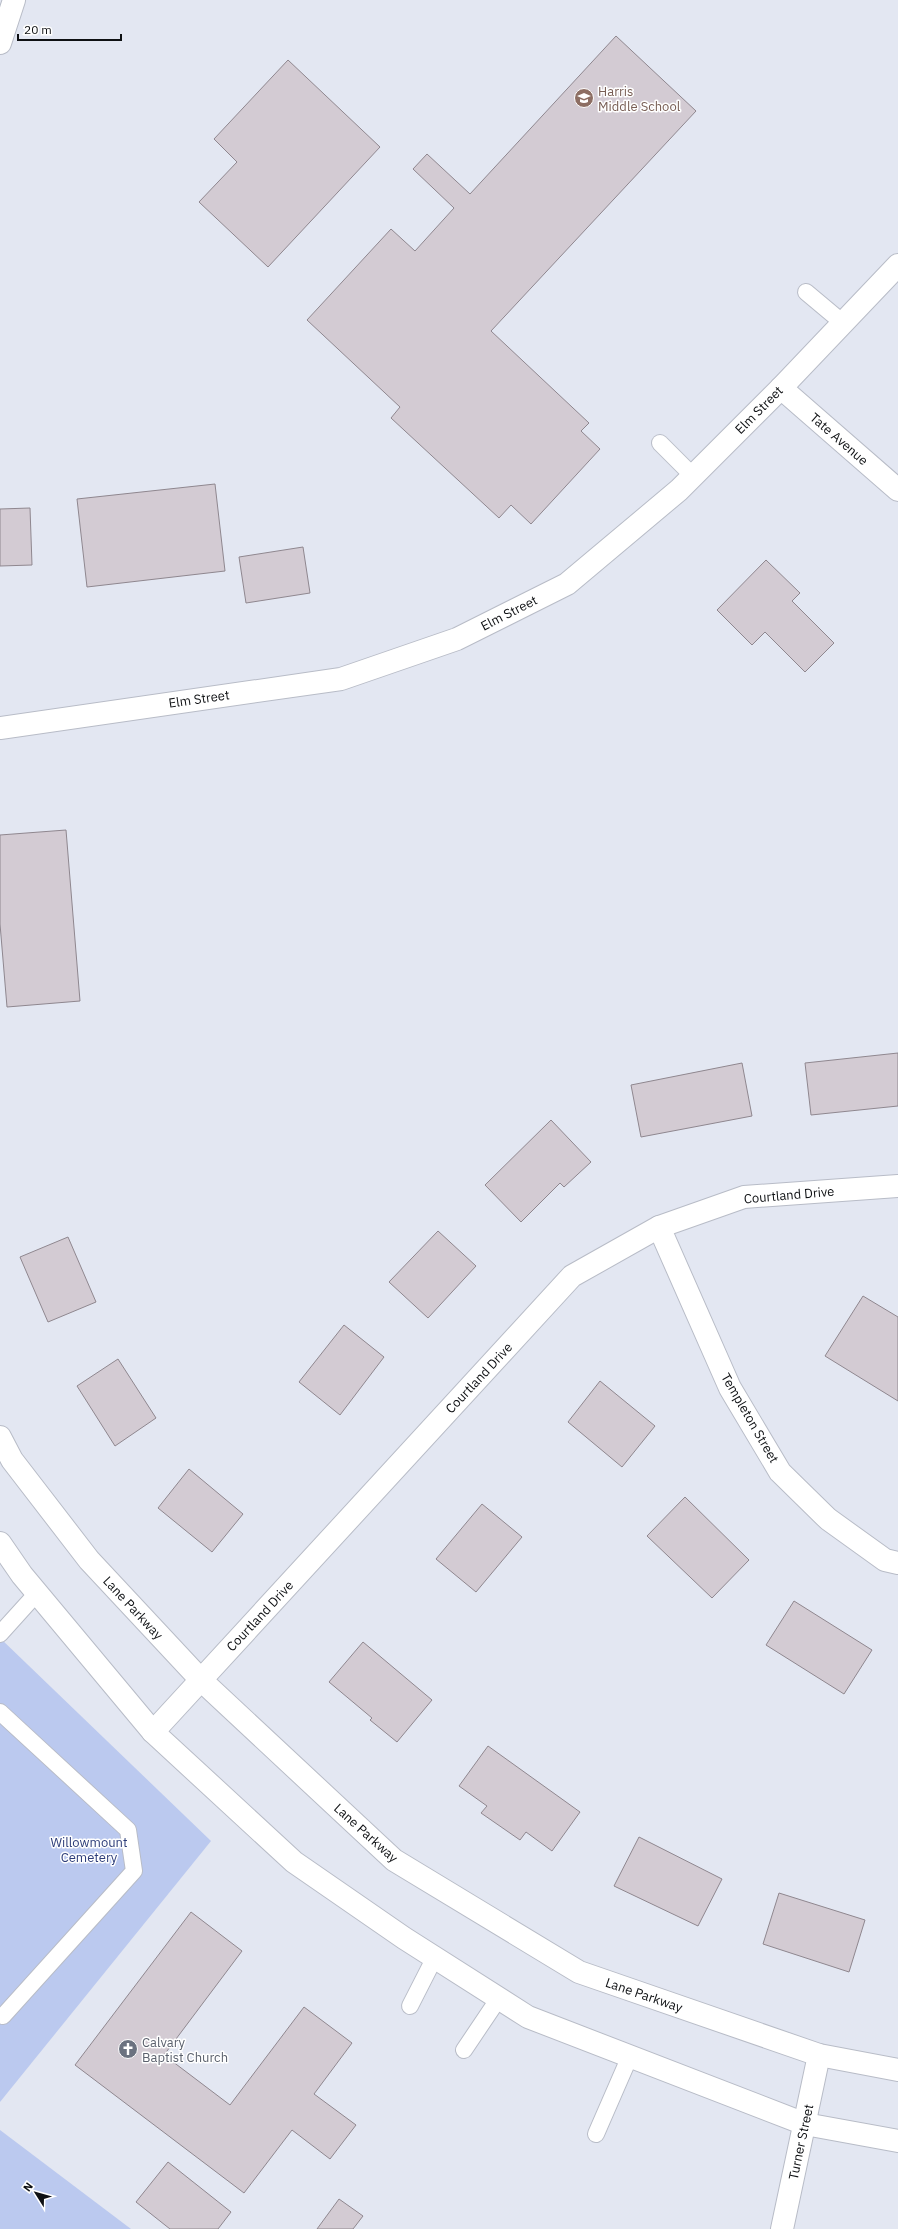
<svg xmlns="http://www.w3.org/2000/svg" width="898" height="2229" font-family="'IBM Plex Sans',sans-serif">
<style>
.green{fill:#bbc9ef}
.building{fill:#d3cbd3;stroke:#8f878f}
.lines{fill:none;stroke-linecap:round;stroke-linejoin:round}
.lane-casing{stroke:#b8bcc7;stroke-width:18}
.street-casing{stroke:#b8bcc7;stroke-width:24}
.primary-casing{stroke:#b8bcc7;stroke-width:24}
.highway-casing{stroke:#b8bcc7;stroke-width:24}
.lane{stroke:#fff;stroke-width:16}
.street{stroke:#fff;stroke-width:22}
.primary{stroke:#fff;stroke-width:22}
.highway{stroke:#fff;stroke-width:22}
.labels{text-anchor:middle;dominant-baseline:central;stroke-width:3;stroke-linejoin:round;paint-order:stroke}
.education-label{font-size:13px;fill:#785e54;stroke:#fff;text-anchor:start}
.street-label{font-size:13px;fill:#0e1013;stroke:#fff}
.park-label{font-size:13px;fill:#2d3d79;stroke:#fff}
.worship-label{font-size:13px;fill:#5b616d;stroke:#fff;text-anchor:start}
</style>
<rect width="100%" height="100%" fill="#e3e7f2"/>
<g class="green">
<path d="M0 1638 211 1841 0 2102Z"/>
<path d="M0 2130 131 2229H0Z"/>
</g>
<g class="building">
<path d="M616 36 696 111 491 331 589 423 581 431 600 449 531 524 511 505 499 518 391 418 400 407 307 320 391 229 415 251 454 208 413 169 427 154 470 194Z"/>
<path d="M288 60 380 147 268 267 199 202 237 162 214 139Z"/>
<path d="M215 484 225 571 87 587 77 499Z"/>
<path d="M30 508 32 565 0 566V509Z"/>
<path d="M303 547 310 593 246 603 239 557Z"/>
<path d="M766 560 800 593 792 601 834 643 805 672 765 632 752 645 717 610Z"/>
<path d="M66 830 80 1001 7 1007 0 924V835Z"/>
<path d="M898 1053V1106L811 1115 805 1063Z"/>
<path d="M742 1063 752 1116 641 1137 631 1085Z"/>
<path d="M551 1120 591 1162 564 1187 560 1183 521 1222 485 1185Z"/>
<path d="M438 1231 476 1266 428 1318 389 1282Z"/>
<path d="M68 1237 96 1302 48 1322 20 1257Z"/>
<path d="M863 1296 898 1317V1401L825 1356Z"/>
<path d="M344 1325 384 1357 340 1415 299 1382Z"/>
<path d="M118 1359 156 1418 115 1446 77 1386Z"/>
<path d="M600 1381 655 1426 622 1467 568 1422Z"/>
<path d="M189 1469 243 1514 212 1552 158 1508Z"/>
<path d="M685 1497 749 1560 712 1598 647 1536Z"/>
<path d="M482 1504 522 1537 476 1592 436 1559Z"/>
<path d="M794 1601 872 1650 844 1694 766 1645Z"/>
<path d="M363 1642 432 1700 397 1742 370 1720 372 1718 329 1682Z"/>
<path d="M488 1746 580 1812 552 1851 526 1832 520 1840 481 1813 487 1806 459 1786Z"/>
<path d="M639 1837 722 1879 698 1926 614 1886Z"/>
<path d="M779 1893 865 1920 849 1972 763 1944Z"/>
<path d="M191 1912 242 1951 164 2055 230 2105 304 2007 352 2043 314 2094 356 2125 330 2159 292 2130 244 2193 75 2065Z"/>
<path d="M168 2162 231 2212 218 2229H170L136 2202Z"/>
<path d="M339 2199 363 2216 353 2229H317Z"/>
</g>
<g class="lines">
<g class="lane-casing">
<g id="lane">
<path d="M806 292 843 323"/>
<path d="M660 443 693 476"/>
<path d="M0 1634 37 1593"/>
<path d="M0 1712 128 1830 134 1871 3 2016"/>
<path d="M410 2006 435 1957"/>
<path d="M464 2050 499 1998"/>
<path d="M596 2134 630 2056"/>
</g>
</g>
<g class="street-casing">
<g id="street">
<path d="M0 43 14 0"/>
<path d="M781 388 898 490"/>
<path d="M659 1227 730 1388 780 1472 828 1519 885 1560 898 1563"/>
<path d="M153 1732 572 1276 659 1227 744 1197 898 1186"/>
<path d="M782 2229 819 2055"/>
</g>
</g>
<g class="primary-casing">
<path id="primary" d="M0 728 341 679 457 639 567 584 679 490 781 388 898 265"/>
</g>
<g class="highway-casing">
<g id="highway">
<path d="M0 1437 12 1460 89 1560 201 1680 394 1860 579 1972 819 2055 898 2070"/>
<path d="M0 1543 22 1575 153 1732 294 1862 404 1938 528 2017 805 2124 898 2141"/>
</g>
</g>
<use href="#lane" class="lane"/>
<use href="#street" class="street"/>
<use href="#primary" class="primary"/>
<use href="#highway" class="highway"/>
</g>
<defs>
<g id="school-disc" transform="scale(1)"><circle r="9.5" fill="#8d6e63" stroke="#fff"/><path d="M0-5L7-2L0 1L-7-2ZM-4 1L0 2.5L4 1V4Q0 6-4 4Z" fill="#fff"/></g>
<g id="church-disc" transform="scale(1)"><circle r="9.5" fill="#6b7280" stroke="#fff"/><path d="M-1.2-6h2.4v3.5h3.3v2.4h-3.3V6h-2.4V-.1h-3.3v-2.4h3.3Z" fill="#fff"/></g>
</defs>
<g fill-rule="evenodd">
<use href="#school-disc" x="584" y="98"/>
<use href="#church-disc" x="128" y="2049"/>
</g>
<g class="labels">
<g class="education-label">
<text x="598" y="91">Harris<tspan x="598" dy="15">Middle School</tspan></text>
</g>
<g class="street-label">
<text transform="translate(759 410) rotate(-45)">Elm Street</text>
<text transform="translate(839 439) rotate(41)">Tate Avenue</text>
<text transform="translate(509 613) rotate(-27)">Elm Street</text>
<text transform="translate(199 699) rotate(-8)">Elm Street</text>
<text transform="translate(789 1195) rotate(-5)">Courtland Drive</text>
<text transform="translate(479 1378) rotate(-47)">Courtland Drive</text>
<text transform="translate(750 1418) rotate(60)">Templeton Street</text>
<text transform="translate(133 1608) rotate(47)">Lane Parkway</text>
<text transform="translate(260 1616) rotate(-47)">Courtland Drive</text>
<text transform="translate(366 1833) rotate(42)">Lane Parkway</text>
<text transform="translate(644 1995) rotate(19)">Lane Parkway</text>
<text transform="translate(801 2142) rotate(-78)">Turner Street</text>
</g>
<g class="park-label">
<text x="89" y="1842">Willowmount<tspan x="89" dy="15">Cemetery</tspan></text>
</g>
<g class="worship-label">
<text x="142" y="2042">Calvary<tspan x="142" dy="15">Baptist Church</tspan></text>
</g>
</g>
<g transform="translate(36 2193) rotate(307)" stroke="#ffffff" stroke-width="3" paint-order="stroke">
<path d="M0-3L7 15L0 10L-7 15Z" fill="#0e1013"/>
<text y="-6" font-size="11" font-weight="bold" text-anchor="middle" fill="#0e1013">N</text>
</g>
<path d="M18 34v6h103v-6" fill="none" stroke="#0e1013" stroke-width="2"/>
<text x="24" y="34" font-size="12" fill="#0e1013" stroke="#ffffff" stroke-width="3" paint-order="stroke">20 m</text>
</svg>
